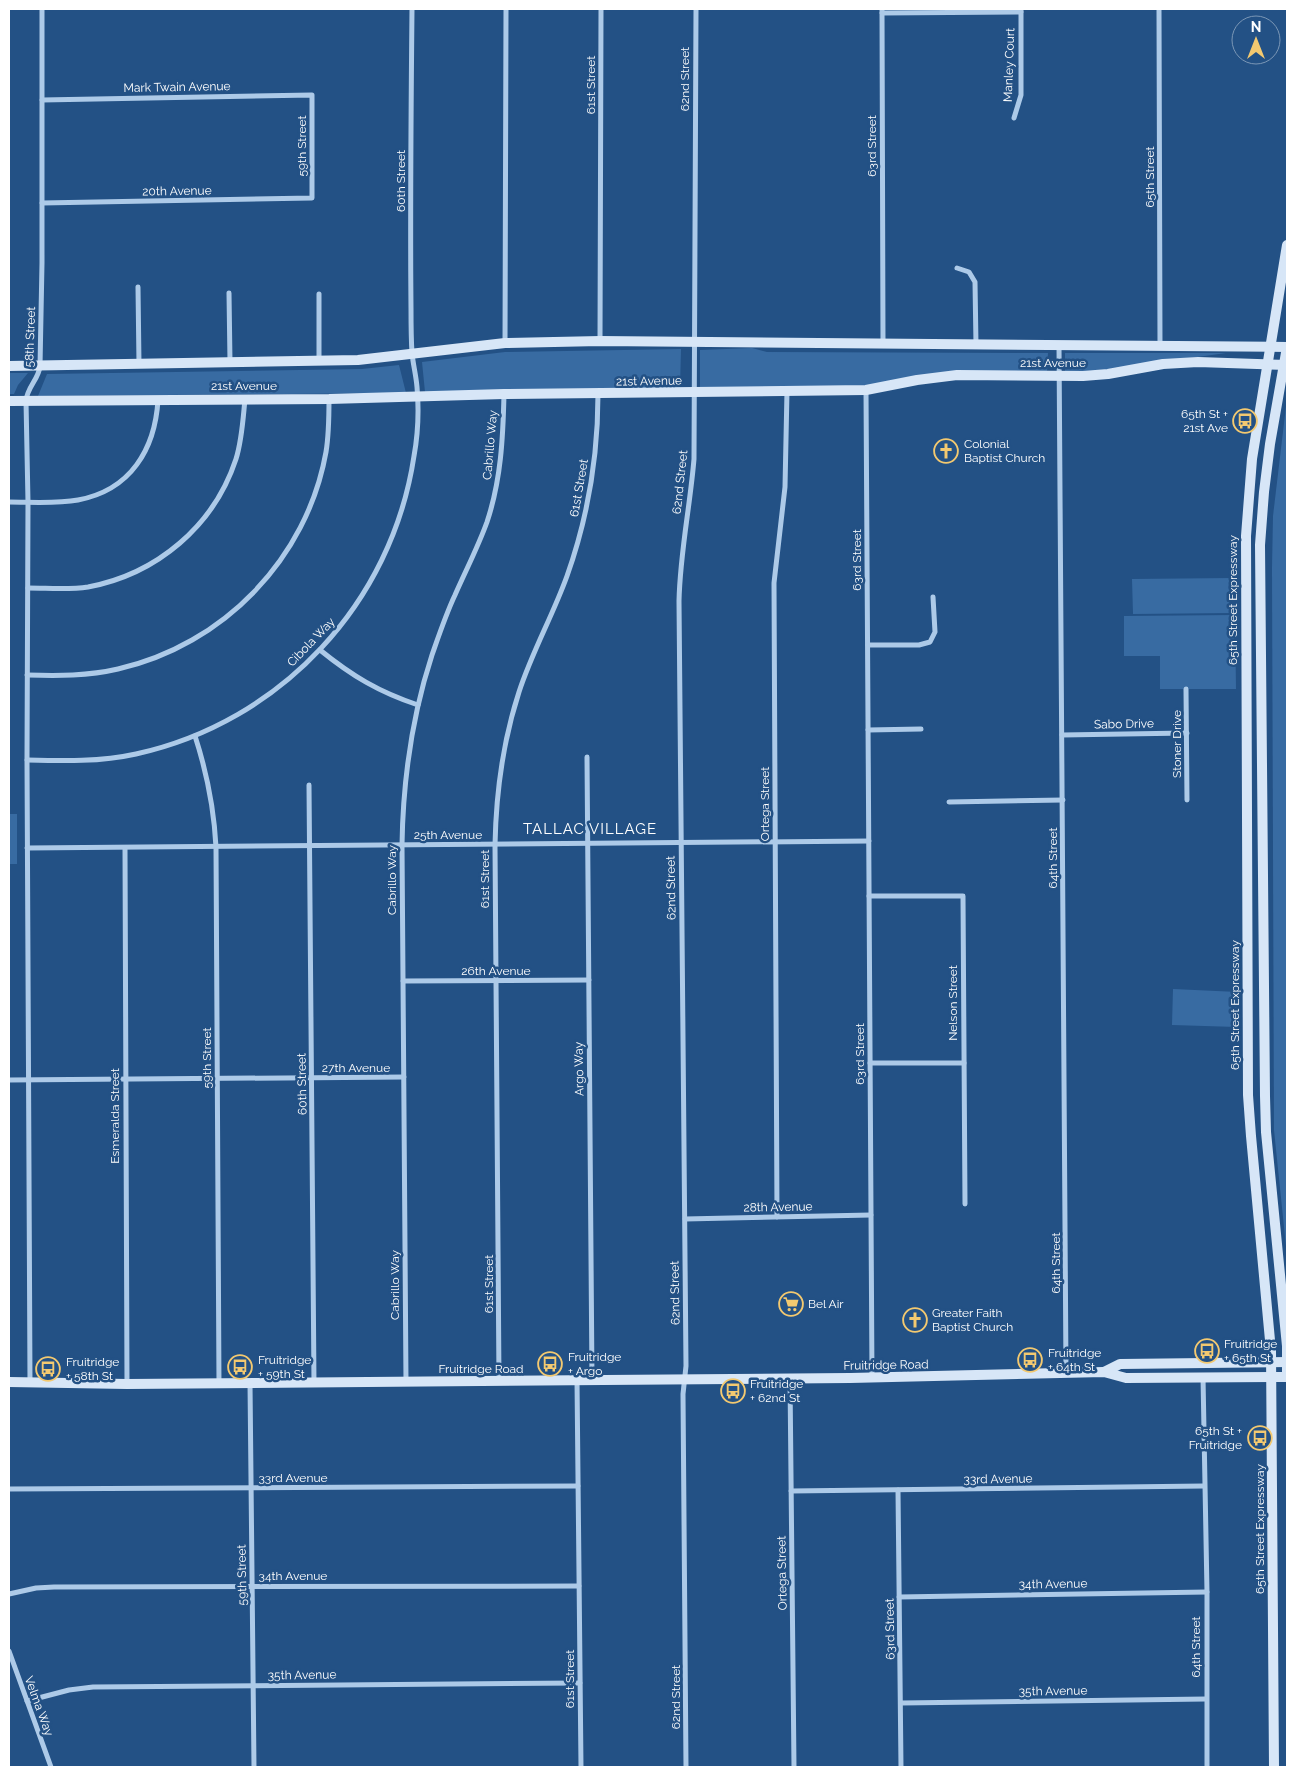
<svg xmlns="http://www.w3.org/2000/svg" width="1296" height="1776" font-family="Raleway,sans-serif">
<style>
.green{fill:#386ba2}
.lines{fill:none;stroke-linecap:round;stroke-linejoin:round}
.street{stroke:#adcae8;stroke-width:5}
.secondary{stroke:#d7e6f7;stroke-width:10}
.labels{text-anchor:middle;dominant-baseline:central;stroke-width:5;stroke-linejoin:round;paint-order:stroke}
.street-label{font-size:12px;fill:#fff;stroke:#235185}
.poi-label{font-size:12px;fill:#fff;stroke:#235185;text-anchor:start}
.quarter-label{font-size:15px;letter-spacing:1px;fill:#fff;stroke:#235185}
</style>
<rect width="100%" height="100%" fill="#235185"/>
<g class="green">
<path d="M752 348 767 352 1048 353 1047 372 866 386 700 390V350Z"/>
<path d="M681 349 680 388 425 392 422 362 505 352Z"/>
<path d="M1065 353H1226L1105 370 1065 372Z"/>
<path d="M399 365 406 393 38 396 47 374 362 369Z"/>
<path d="M9 373H28L18 385 14 394H9Z"/>
<path d="M1287 398V1256L1274 1130 1272 568 1273 516Z"/>
<path d="M1232 578 1233 613 1133 614 1132 579Z"/>
<path d="M1235 615 1236 689H1160V656H1124V616Z"/>
<rect x="9" y="814" width="8" height="50"/>
<path d="M1173 989 1238 992 1237 1027 1172 1025Z"/>
</g>
<g class="lines">
<g class="street">
<path d="M882 9 883 343"/>
<path d="M1159 9 1160 345"/>
<path d="M882 13 1021 12"/>
<path d="M1014 118 1021 95V10"/>
<path d="M42 203 312 198V95L42 100"/>
<path d="M957 268 969 272 975 282 976 345"/>
<path d="M138 287 139 364"/>
<path d="M229 293 230 362"/>
<path d="M319 294V360"/>
<path d="M600 341 601 9"/>
<path d="M505 343 506 9"/>
<path d="M1059 345 1066 1372"/>
<path d="M866 390 872 1378"/>
<path d="M9 502C31 502 56 504 78 500 131 490 155 449 158 400"/>
<path d="M28 588C48 588 69 590 88 587 157 574 214 526 236 459 242 440 243 419 245 399"/>
<path d="M868 645H919L930 642 935 632 933 597"/>
<path d="M320 650C352 676 379 692 418 705"/>
<path d="M27 675C58 676 88 676 118 669 223 645 307 559 326 452 329 434 329 417 329 399"/>
<path d="M1186 689 1187 800"/>
<path d="M868 730 921 729"/>
<path d="M1062 735 1187 733"/>
<path d="M195 736C207 773 214 808 216 847L219 1384"/>
<path d="M587 757 592 1380"/>
<path d="M27 760C64 761 100 762 136 754 281 722 392 603 414 456 418 434 419 410 417 387 416 375 413 364 412 353 411 338 411 323 411 308 410 208 411 108 412 9"/>
<path d="M309 785 314 1383"/>
<path d="M949 802 1063 800"/>
<path d="M27 848 869 841"/>
<path d="M125 848 127 1384"/>
<path d="M869 896H963L965 1204"/>
<path d="M403 981 589 980"/>
<path d="M870 1063H964"/>
<path d="M9 1080 404 1077"/>
<path d="M777 1217 774 583 785 487 787 391"/>
<path d="M685 1219 871 1215"/>
<path d="M1203 1377 1207 1592V1767"/>
<path d="M790 1379 794 1767"/>
<path d="M577 1380 581 1767"/>
<path d="M499 1381 495 845C496 793 503 741 519 692 532 652 553 615 567 576 588 517 598 456 598 394"/>
<path d="M30 1382 27 760 28 502 26 401C27 387 39 379 40 366L42 263V9"/>
<path d="M406 1382 402 845C403 781 412 716 432 655 439 635 446 614 455 595 466 570 478 547 487 522 501 480 503 438 504 394"/>
<path d="M250 1383 254 1767"/>
<path d="M9 1489 578 1486"/>
<path d="M898 1490 901 1767"/>
<path d="M791 1491 1204 1486"/>
<path d="M9 1594 36 1588 54 1587 579 1586"/>
<path d="M899 1597 1207 1592"/>
<path d="M9 1651 51 1767"/>
<path d="M27 1701 69 1690 93 1687 580 1683"/>
<path d="M901 1703 1206 1699"/>
<path d="M686 1767 683 1394 686 1366 679 601C680 553 690 507 694 459L696 9"/>
</g>
<g class="secondary">
<path d="M1287 347 1270 444 1264 492 1260 545 1265 1096 1266 1132 1287 1346V1372"/>
<path d="M9 366 358 360 505 343 600 341 1287 347"/>
<path d="M9 401 329 399 504 394 866 390 917 380 957 375 1083 376 1108 374 1163 364 1198 362 1287 365"/>
<path d="M1104 1372 1120 1364 1287 1362"/>
<path d="M9 1382 127 1384 850 1378 1104 1372 1126 1378 1287 1377"/>
<path d="M1274 1767 1271 1351 1251 1136 1248 1095 1246 536 1252 459 1287 245"/>
</g>
</g>
<defs>
<g id="bus-ring" transform="scale(1.25)"><circle r="9.5" fill="#235185" stroke="#f3c970" stroke-width="1.5"/><path d="M-5-6H5V4H4V6H2V4H-2V6H-4V4H-5ZM-3.5-4V0h7V-4ZM-3.5 1.2v1.5H-2V1.2ZM2 1.2v1.5H3.5V1.2Z" fill="#f3c970"/></g>
<g id="church-ring" transform="scale(1.25)"><circle r="9.5" fill="#235185" stroke="#f3c970" stroke-width="1.5"/><path d="M-1.2-6h2.4v3.5h3.3v2.4h-3.3V6h-2.4V-.1h-3.3v-2.4h3.3Z" fill="#f3c970"/></g>
<g id="supermarket-ring" transform="scale(1.25)"><circle r="9.5" fill="#235185" stroke="#f3c970" stroke-width="1.5"/><path d="M-6-5.5h2.5l.6 2H6L4.5 2H-2.5L-4.4-4H-6ZM-1.5 3.2a1.3 1.3 0 1 0 .1 0ZM3 3.2a1.3 1.3 0 1 0 .1 0Z" fill="#f3c970"/></g>
</defs>
<g fill-rule="evenodd">
<use href="#bus-ring" x="1245" y="421"/>
<use href="#church-ring" x="946" y="451"/>
<use href="#supermarket-ring" x="791" y="1304"/>
<use href="#church-ring" x="915" y="1320"/>
<use href="#bus-ring" x="1207" y="1351"/>
<use href="#bus-ring" x="1030" y="1360"/>
<use href="#bus-ring" x="550" y="1364"/>
<use href="#bus-ring" x="240" y="1367"/>
<use href="#bus-ring" x="48" y="1369"/>
<use href="#bus-ring" x="733" y="1391"/>
<use href="#bus-ring" x="1260" y="1438"/>
</g>
<g class="labels">
<g class="street-label">
<text transform="translate(1009 65) rotate(-88)">Manley Court</text>
<text transform="translate(685 79) rotate(-90)">62nd Street</text>
<text transform="translate(591 85) rotate(-90)">61st Street</text>
<text transform="translate(177 87) rotate(-1)">Mark Twain Avenue</text>
<text transform="translate(302 146) rotate(-90)">59th Street</text>
<text transform="translate(872 146) rotate(-90)">63rd Street</text>
<text transform="translate(1150 177) rotate(-90)">65th Street</text>
<text transform="translate(401 181) rotate(-90)">60th Street</text>
<text transform="translate(177 191) rotate(-1)">20th Avenue</text>
<text transform="translate(30 337) rotate(-88)">58th Street</text>
<text x="1053" y="363">21st Avenue</text>
<text transform="translate(649 381) rotate(-1)">21st Avenue</text>
<text x="244" y="386">21st Avenue</text>
<text transform="translate(490 445) rotate(-85)">Cabrillo Way</text>
<text transform="translate(680 482) rotate(-84)">62nd Street</text>
<text transform="translate(579 488) rotate(-80)">61st Street</text>
<text transform="translate(857 560) rotate(-90)">63rd Street</text>
<text transform="translate(1233 600) rotate(-90)">65th Street Expressway</text>
<text transform="translate(311 642) rotate(-46)">Cibola Way</text>
<text transform="translate(1124 724) rotate(-1)">Sabo Drive</text>
<text transform="translate(1177 744) rotate(-90)">Stoner Drive</text>
<text transform="translate(765 804) rotate(-90)">Ortega Street</text>
<text x="448" y="835">25th Avenue</text>
<text transform="translate(1053 858) rotate(-90)">64th Street</text>
<text transform="translate(485 879) rotate(-90)">61st Street</text>
<text transform="translate(392 880) rotate(-90)">Cabrillo Way</text>
<text transform="translate(671 888) rotate(-91)">62nd Street</text>
<text x="496" y="971">26th Avenue</text>
<text transform="translate(953 1003) rotate(-90)">Nelson Street</text>
<text transform="translate(1235 1005) rotate(-90)">65th Street Expressway</text>
<text transform="translate(860 1054) rotate(-90)">63rd Street</text>
<text transform="translate(207 1058) rotate(-90)">59th Street</text>
<text x="356" y="1068">27th Avenue</text>
<text transform="translate(579 1069) rotate(-91)">Argo Way</text>
<text transform="translate(302 1084) rotate(-91)">60th Street</text>
<text transform="translate(115 1116) rotate(-90)">Esmeralda Street</text>
<text transform="translate(778 1207) rotate(-1)">28th Avenue</text>
<text transform="translate(1056 1263) rotate(-90)">64th Street</text>
<text transform="translate(489 1284) rotate(-90)">61st Street</text>
<text transform="translate(395 1285) rotate(-90)">Cabrillo Way</text>
<text transform="translate(675 1293) rotate(-91)">62nd Street</text>
<text transform="translate(886 1365) rotate(-1)">Fruitridge Road</text>
<text x="481" y="1369">Fruitridge Road</text>
<text x="293" y="1478">33rd Avenue</text>
<text transform="translate(998 1479) rotate(-1)">33rd Avenue</text>
<text transform="translate(1260 1529) rotate(-90)">65th Street Expressway</text>
<text transform="translate(782 1573) rotate(-91)">Ortega Street</text>
<text transform="translate(242 1575) rotate(-91)">59th Street</text>
<text x="293" y="1576">34th Avenue</text>
<text transform="translate(1053 1584) rotate(-1)">34th Avenue</text>
<text transform="translate(890 1629) rotate(-91)">63rd Street</text>
<text transform="translate(1196 1647) rotate(-90)">64th Street</text>
<text transform="translate(302 1675) rotate(-1)">35th Avenue</text>
<text transform="translate(570 1679) rotate(-90)">61st Street</text>
<text transform="translate(1053 1691) rotate(-1)">35th Avenue</text>
<text transform="translate(676 1697) rotate(-90)">62nd Street</text>
<text transform="translate(39 1706) rotate(70)">Velma Way</text>
</g>
<g class="poi-label">
<text x="1228" y="414" text-anchor="end">65th St +<tspan x="1228" dy="14">21st Ave</tspan></text>
<text x="964" y="444">Colonial<tspan x="964" dy="14">Baptist Church</tspan></text>
<text x="808" y="1304">Bel Air</text>
<text x="932" y="1313">Greater Faith<tspan x="932" dy="14">Baptist Church</tspan></text>
<text x="1224" y="1344">Fruitridge<tspan x="1224" dy="14">+ 65th St</tspan></text>
<text x="1048" y="1353">Fruitridge<tspan x="1048" dy="14">+ 64th St</tspan></text>
<text x="568" y="1357">Fruitridge<tspan x="568" dy="14">+ Argo</tspan></text>
<text x="258" y="1360">Fruitridge<tspan x="258" dy="14">+ 59th St</tspan></text>
<text x="66" y="1362">Fruitridge<tspan x="66" dy="14">+ 58th St</tspan></text>
<text x="750" y="1384">Fruitridge<tspan x="750" dy="14">+ 62nd St</tspan></text>
<text x="1242" y="1431" text-anchor="end">65th St +<tspan x="1242" dy="14">Fruitridge</tspan></text>
</g>
<g class="quarter-label">
<text x="590" y="829">TALLAC VILLAGE</text>
</g>
</g>
<rect width="1296" height="1776" fill="none" stroke="#ffffff" stroke-width="20"/>
<g transform="translate(1256 40)"><circle r="24" fill="#235185" stroke="#7b97b6"/>
<path d="M0-4L9 19L0 12L-9 19Z" fill="#f3c970"/>
<text y="-8" font-size="14" font-weight="bold" text-anchor="middle" fill="#ffffff">N</text>
</g>
</svg>
